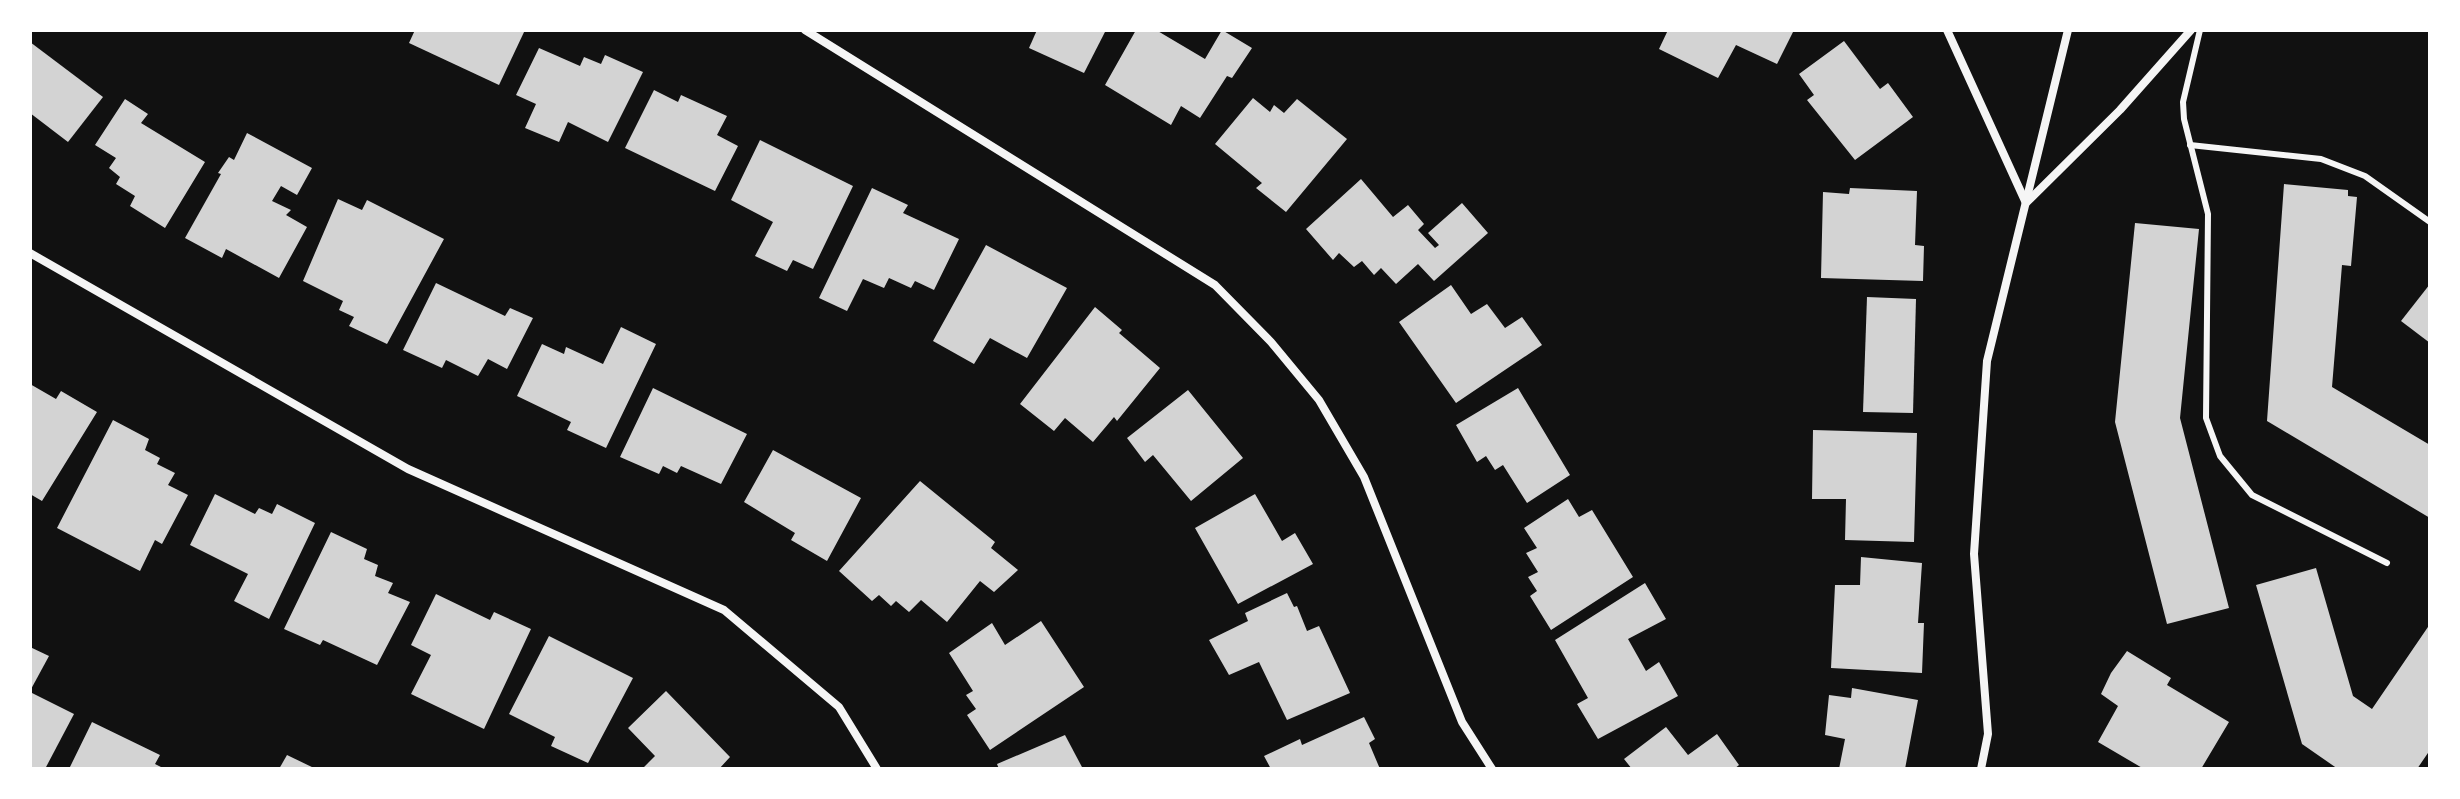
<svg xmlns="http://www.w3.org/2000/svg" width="2460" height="799" font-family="Lora,serif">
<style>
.building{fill:#d3d3d3}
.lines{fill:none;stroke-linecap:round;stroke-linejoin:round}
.service{stroke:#f5f5f5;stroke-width:6}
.minor{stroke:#f5f5f5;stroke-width:8}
</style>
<rect width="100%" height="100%" fill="#111"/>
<g class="building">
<path d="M415 30H525L499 85 409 43Z"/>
<path d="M1037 30H1106L1084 73 1029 48Z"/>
<path d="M1136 30H1156L1205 59 1222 30 1252 48 1232 78 1227 76 1200 118 1181 106 1171 125 1105 85Z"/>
<path d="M1668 30H1794L1777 64 1736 45 1718 78 1659 49Z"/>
<path d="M1844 41 1880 89 1888 83 1913 117 1855 160 1807 100 1814 95 1799 74Z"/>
<path d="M30 42 103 97 68 142 30 113Z"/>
<path d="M539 48 580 66 584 57 601 64 605 55 643 72 608 142 568 122 559 142 525 128 536 104 516 95Z"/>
<path d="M654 90 678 102 681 95 727 116 717 135 738 146 715 191 625 148Z"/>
<path d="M1253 98 1270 112 1274 105 1284 113 1297 99 1347 139 1286 212 1256 188 1262 183 1215 144Z"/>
<path d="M125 99 148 114 141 123 205 162 165 228 130 206 135 196 116 184 120 177 109 168 116 158 95 145Z"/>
<path d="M247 133 312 168 297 195 281 186 272 201 291 210 286 215 307 227 279 278 226 249 222 258 185 238 221 174 218 173 229 157 234 160Z"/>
<path d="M760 140 853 186 813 269 793 260 787 271 755 256 773 222 731 200Z"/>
<path d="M1361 179 1393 217 1408 205 1424 224 1418 230 1435 248 1439 245 1428 233 1462 203 1488 233 1434 281 1418 264 1396 284 1381 268 1374 275 1362 261 1354 267 1339 253 1333 260 1306 229Z"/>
<path d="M2284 184 2348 190V196L2357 197 2351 266 2342 265 2332 387 2430 445V518L2267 421Z"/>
<path d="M872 188 908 205 903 213 959 239 934 290 915 281 911 288 889 278 884 288 863 279 847 311 819 298Z"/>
<path d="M1850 188 1917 191 1915 245 1924 246 1923 281 1821 278 1823 192 1849 194Z"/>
<path d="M338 199 362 210 367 200 444 239 387 344 349 326 354 317 339 310 343 301 303 281Z"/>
<path d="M2135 223 2199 229 2180 418 2229 608 2167 624 2115 422Z"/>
<path d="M986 245 1067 288 1027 358 990 338 974 364 933 341Z"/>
<path d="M436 283 505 316 510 308 533 318 507 369 488 359 478 376 446 360 442 368 403 350Z"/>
<path d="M2430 284V343L2401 321Z"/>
<path d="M1451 285 1471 314 1487 304 1505 328 1522 317 1542 345 1456 403 1399 322Z"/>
<path d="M1867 297 1916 299 1913 413 1863 412Z"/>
<path d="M1095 307 1122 330 1119 333 1160 368 1117 421 1114 417 1093 442 1065 418 1054 431 1020 404Z"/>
<path d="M621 327 656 344 606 448 567 430 571 422 517 396 542 344 564 354 566 347 603 364Z"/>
<path d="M30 384 56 399 61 391 97 412 42 501 30 494Z"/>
<path d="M653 388 747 434 721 484 681 466 677 473 663 466 659 474 620 457Z"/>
<path d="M1518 388 1570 475 1527 503 1503 465 1495 470 1486 456 1477 462 1456 425Z"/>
<path d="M1188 390 1243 458 1191 501 1153 455 1145 462 1127 438Z"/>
<path d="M113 420 149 439 145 450 160 458 157 464 175 473 168 485 188 495 162 544 155 540 140 571 57 528Z"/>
<path d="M1813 430 1917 433 1914 542 1845 540 1846 499H1812Z"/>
<path d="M773 450 861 498 827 561 791 540 795 533 744 502Z"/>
<path d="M920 481 995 542 991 548 1018 570 994 592 980 581 947 622 921 600 909 612 896 601 891 606 879 595 872 601 839 571Z"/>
<path d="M215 494 255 514 259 508 272 514 277 504 315 523 269 619 234 601 248 574 190 545Z"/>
<path d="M1255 494 1282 541 1295 533 1313 564 1238 604 1195 528Z"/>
<path d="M1568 499 1579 517 1592 510 1633 577 1551 630 1530 596 1537 591 1528 577 1538 572 1526 553 1537 548 1524 528Z"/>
<path d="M331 532 367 549 364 559 378 565 375 576 393 583 388 593 410 602 377 665 323 640 320 645 284 629Z"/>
<path d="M1861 557 1922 563 1918 623H1924L1922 673 1831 668 1835 585H1860Z"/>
<path d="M2316 568 2353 696 2372 709 2430 624V750L2417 769H2338L2302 744 2256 585Z"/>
<path d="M1645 583 1666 619 1628 639 1646 671 1659 662 1678 696 1598 739 1577 704 1588 698 1555 640Z"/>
<path d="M1287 593 1294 607 1297 606 1307 631 1319 626 1350 693 1287 720 1259 662 1229 675 1209 640 1248 621 1245 613Z"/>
<path d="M436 594 490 620 494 612 531 629 484 729 411 694 431 655 411 645Z"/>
<path d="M1041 621 1084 687 990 750 967 715 976 709 966 695 973 691 949 653 992 623 1005 645Z"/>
<path d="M549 636 633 678 588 763 551 746 555 737 509 714Z"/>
<path d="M30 647 49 656 30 691Z"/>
<path d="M2127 651 2171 678 2167 685 2229 722 2201 769H2144L2098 742 2118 706 2101 694 2111 673Z"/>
<path d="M1852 688 1918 700 1905 769H1839L1845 739 1825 735 1829 695 1851 698Z"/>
<path d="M666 691 730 757 719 769H642L655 756 628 728Z"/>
<path d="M30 692 74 714 45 769H30Z"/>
<path d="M1364 717 1375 739 1369 743 1380 769H1271L1264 756 1300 739 1302 745Z"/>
<path d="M92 722 160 755 155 764 165 769H69Z"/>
<path d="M1666 727 1688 755 1717 734 1739 765 1734 769H1632L1624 759Z"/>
<path d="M1065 735 1083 769H999L997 764Z"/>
<path d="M287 755 316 769H279Z"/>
</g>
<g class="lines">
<g class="service">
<path d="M2200 30 2183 102 2184 119 2208 214 2206 418 2220 456 2252 495 2387 563"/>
<path d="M2190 145 2321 159 2365 176 2430 222"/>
</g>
<g class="minor">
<path d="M805 30 1215 285 1271 342 1319 400 1364 477 1462 722 1492 769"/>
<path d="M1947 30 2026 203 2120 110 2191 30"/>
<path d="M30 253 408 469 724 610 839 707 877 769"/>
<path d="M1981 769 1988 734 1974 554 1987 361 2068 30"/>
</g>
</g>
<rect width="2460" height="799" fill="none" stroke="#ffffff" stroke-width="64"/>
</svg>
